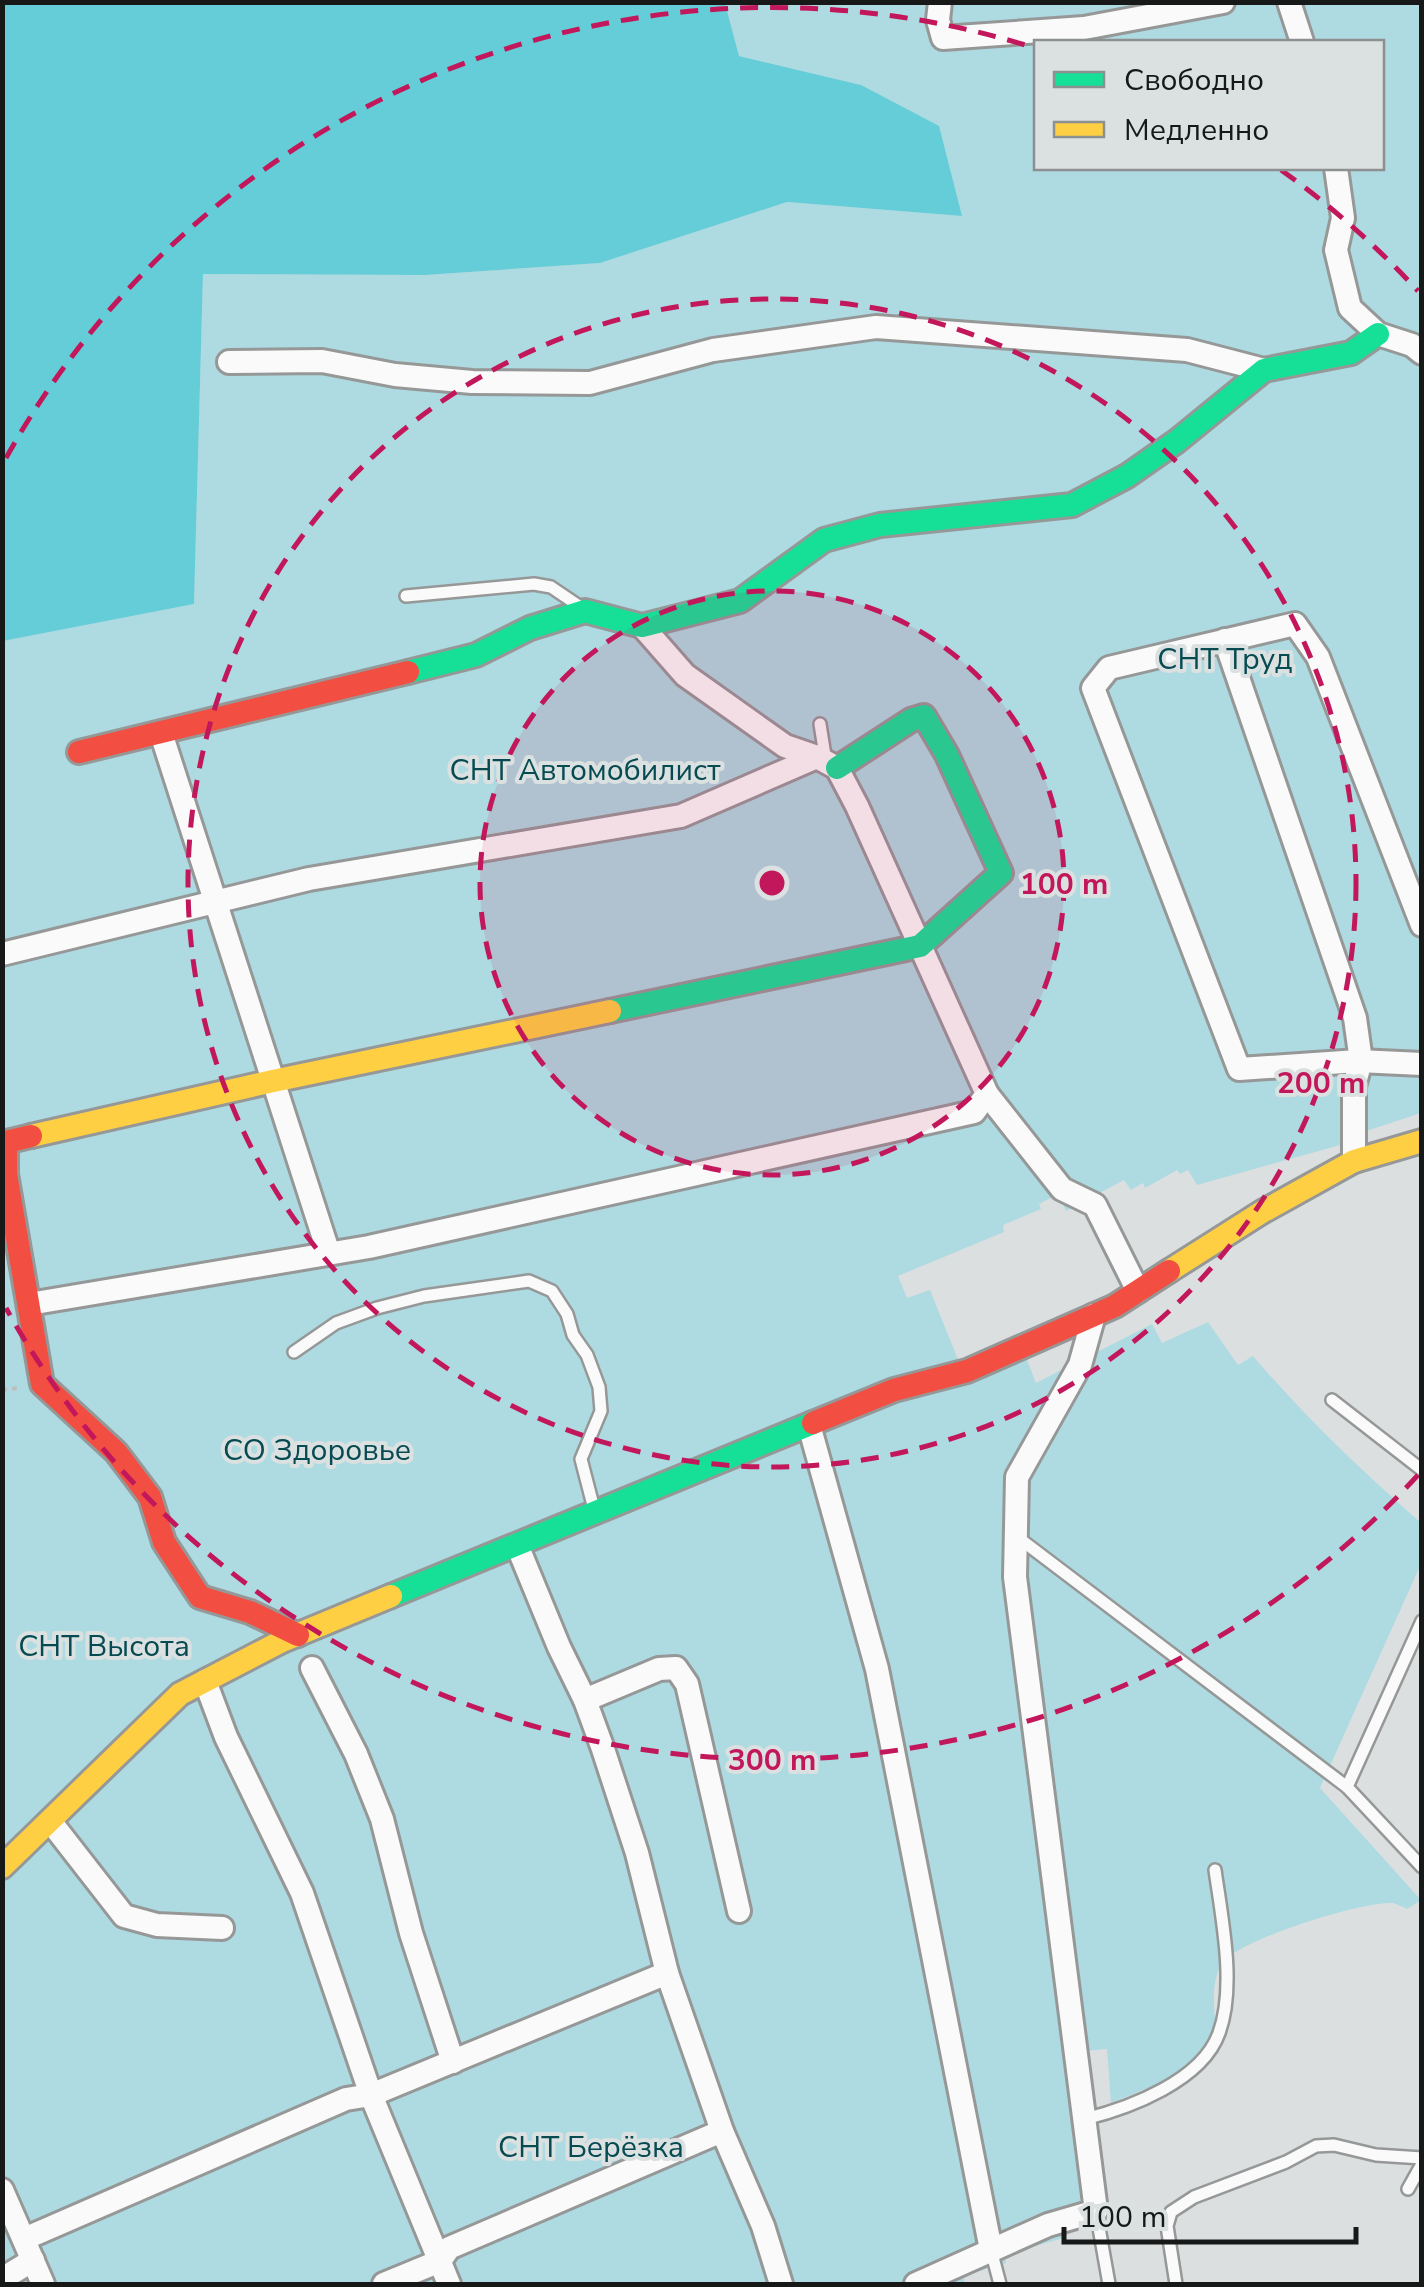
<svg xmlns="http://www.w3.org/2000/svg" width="1424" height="2287" font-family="'Nunito Sans',sans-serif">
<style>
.green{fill:#aedae1;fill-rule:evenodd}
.forest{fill:#64cdd8}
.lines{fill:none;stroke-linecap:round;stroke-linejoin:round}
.lane-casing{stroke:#969898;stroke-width:16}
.street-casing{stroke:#969898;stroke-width:28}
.fast-casing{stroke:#969898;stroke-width:28}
.slow-casing{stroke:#969898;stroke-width:28}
.jam-casing{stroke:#969898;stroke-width:28}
.path{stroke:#bdbebe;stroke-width:4;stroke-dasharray:5 5;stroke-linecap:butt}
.lane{stroke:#fafafa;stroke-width:11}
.street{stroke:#fafafa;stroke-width:22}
.fast{stroke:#16e098;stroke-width:22}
.slow{stroke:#ffcf43;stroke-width:22}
.jam{stroke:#f24e42;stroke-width:22}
.ring{fill:none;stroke:#c2185b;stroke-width:5;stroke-dasharray:18 12}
.labels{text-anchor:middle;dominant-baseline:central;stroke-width:8;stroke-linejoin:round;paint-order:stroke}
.park-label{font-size:30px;fill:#064b52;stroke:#dbe0e1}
.centre{fill:#c2185b;stroke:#dbe0e1;stroke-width:5}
.ring-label{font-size:30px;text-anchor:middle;font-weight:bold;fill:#c2185b;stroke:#dbe0e1;stroke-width:8;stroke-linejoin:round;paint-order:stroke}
</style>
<rect width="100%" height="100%" fill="#dcdfe0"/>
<path class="green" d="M725 3H1421V1113L1351 1136V1142L1197 1185 1188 1170 1180 1174 1177 1170 1145 1188 1143 1183 1131 1190 1124 1180 1066 1211 1058 1194 1039 1204 1041 1209 1003 1225 1004 1232 898 1276 907 1298 930 1290 961 1367 1020 1342 1036 1383 1152 1324 1162 1343 1208 1322 1238 1365 1253 1356C1305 1417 1361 1470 1421 1523V1564L1320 1788 1421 1900 1407 1909C1404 1907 1396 1904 1393 1903 1362 1901 1246 1938 1225 1960 1207 1980 1216 2019 1217 2043L1175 2077 1111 2103 1107 2049 1086 2051 1107 2220 1062 2231 1063 2238 1005 2255 1006 2263 963 2276 965 2284H3V641L194 604 203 274 425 275 600 263 787 202 962 216 861 85 739 56ZM1036 42H1382V168H1036Z"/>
<path class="forest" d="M3 2 725 3 739 56 861 85 939 126 962 216 787 202 600 263 425 275 203 274 194 604 3 641Z"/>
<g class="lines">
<g class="lane-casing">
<g id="lane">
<path d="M406 596 534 584 551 587 582 608"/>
<path d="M820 724 826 762"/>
<path d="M294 1352 336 1323 377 1308 424 1296 529 1281 552 1291 567 1314 573 1335 587 1355 599 1387 601 1411 581 1459 594 1509"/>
<path d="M1332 1400 1422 1470"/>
<path d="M1016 1536 1347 1787"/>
<path d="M1422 1621 1347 1787 1422 1867"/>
<path d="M1085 2119C1129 2108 1202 2081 1219 2033 1236 1987 1222 1919 1215 1870"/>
<path d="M1408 2189 1422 2164"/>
<path d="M1096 2211 1109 2284"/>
<path d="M991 2250 1000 2284"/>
<path d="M1176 2284 1167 2226 1171 2212 1194 2197 1286 2162 1316 2146 1334 2145 1376 2155 1422 2158"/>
</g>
</g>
<g class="street-casing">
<g id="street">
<path d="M940 2 938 20 943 38 1084 28 1223 2"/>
<path d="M1289 2 1302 42"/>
<path d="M1336 168 1343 218 1336 250 1350 308 1378 334 1412 345 1422 353"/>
<path d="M229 362 322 361 395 375 472 382 590 383 713 350 876 327 1187 350 1264 370"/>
<path d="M642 626 685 675 785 746 817 757 837 768 857 806 987 1094 1062 1189 1095 1205 1138 1291"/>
<path d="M1225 640 1355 1018 1361 1061 1354 1086V1161"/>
<path d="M161 733 329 1254"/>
<path d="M1422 925 1318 657 1295 624 1109 668 1093 688 1239 1069 1358 1061 1422 1064"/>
<path d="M2 954 309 879 681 816 817 757"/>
<path d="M29 1304 369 1247 974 1112 987 1094"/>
<path d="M809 1425 877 1669 991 2250"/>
<path d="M517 1545 559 1647 585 1700 603 1749 637 1853 667 1973 722 2131 763 2226 781 2284"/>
<path d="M312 1668 356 1754 382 1819 411 1933 453 2062"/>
<path d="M205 1681 226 1737 302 1893 371 2095 449 2284"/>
<path d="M585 1700 659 1669 676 1668 687 1684 739 1911"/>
<path d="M50 1821 124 1916 157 1925 222 1928"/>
<path d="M2 2190 43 2284"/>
<path d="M24 2239 346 2099 371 2095 667 1973"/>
<path d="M2 2279 33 2260"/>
<path d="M384 2284 440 2261 449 2248 722 2131"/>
<path d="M916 2284 1048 2225 1096 2211 1015 1577 1017 1477 1080 1365 1094 1315"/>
</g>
</g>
<g class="fast-casing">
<g id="fast">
<path d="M408 672 476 655 530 628 585 611 642 626 740 601 824 540 880 525 1072 505 1127 476 1177 441 1264 370 1351 353 1378 334"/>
<path d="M610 1011 920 946 1001 873 947 755 924 716 911 720 837 768"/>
<path d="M391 1596 813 1423"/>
</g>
</g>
<g class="slow-casing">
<g id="slow">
<path d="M31 1136 273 1081 610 1011"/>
<path d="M1169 1271 1262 1212 1354 1161 1422 1141"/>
<path d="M2 1867 180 1694 282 1641 391 1596"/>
</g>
</g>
<g class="jam-casing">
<g id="jam">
<path d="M79 752 408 672"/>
<path d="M31 1136 6 1142V1174L42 1384 116 1452 150 1497 164 1542 200 1597 250 1612 298 1635"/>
<path d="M813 1423 894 1390 967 1371 1115 1306 1169 1271"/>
</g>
</g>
<path class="path" d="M2 1390 18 1388"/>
<use href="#lane" class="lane"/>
<use href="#street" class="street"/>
<use href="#fast" class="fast"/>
<use href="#slow" class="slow"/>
<use href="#jam" class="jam"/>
</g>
<circle cx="772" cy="883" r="292" fill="#c2185b" fill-opacity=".12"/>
<g class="ring">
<circle cx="772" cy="883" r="292"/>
<circle cx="772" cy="883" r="584"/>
<path d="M1418 1475A876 876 0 0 1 6 1308M6 458A876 876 0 0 1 1035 48M1281 170A876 876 0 0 1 1418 291"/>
</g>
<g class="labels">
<g class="park-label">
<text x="1225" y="659">СНТ Труд</text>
<text x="585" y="770">СНТ Автомобилист</text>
<text x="317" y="1450">СО Здоровье</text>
<text x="104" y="1646">СНТ Высота</text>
<text x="591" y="2147">СНТ Берёзка</text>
</g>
</g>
<circle cx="772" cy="883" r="15" class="centre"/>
<g class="ring-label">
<text x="1064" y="894">100 m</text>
<text x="1321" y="1093">200 m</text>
<text x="772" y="1770">300 m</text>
</g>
<rect width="1424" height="2287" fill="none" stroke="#171919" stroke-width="10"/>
<rect x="1034" y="40" width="350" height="130" fill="#dbe0e1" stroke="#8d9091" stroke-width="2.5"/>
<rect x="1054" y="72" width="50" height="15" fill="#16e098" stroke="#8d9091" stroke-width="2.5"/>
<text x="1124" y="90" font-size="30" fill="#171919">Свободно</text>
<rect x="1054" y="122" width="50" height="15" fill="#ffcf43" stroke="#8d9091" stroke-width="2.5"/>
<text x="1124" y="140" font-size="30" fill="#171919">Медленно</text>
<path d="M1064 2227v15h292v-15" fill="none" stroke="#171919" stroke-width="5"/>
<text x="1079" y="2227" font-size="30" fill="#171919" stroke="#dbe0e1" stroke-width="8" paint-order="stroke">100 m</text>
</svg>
